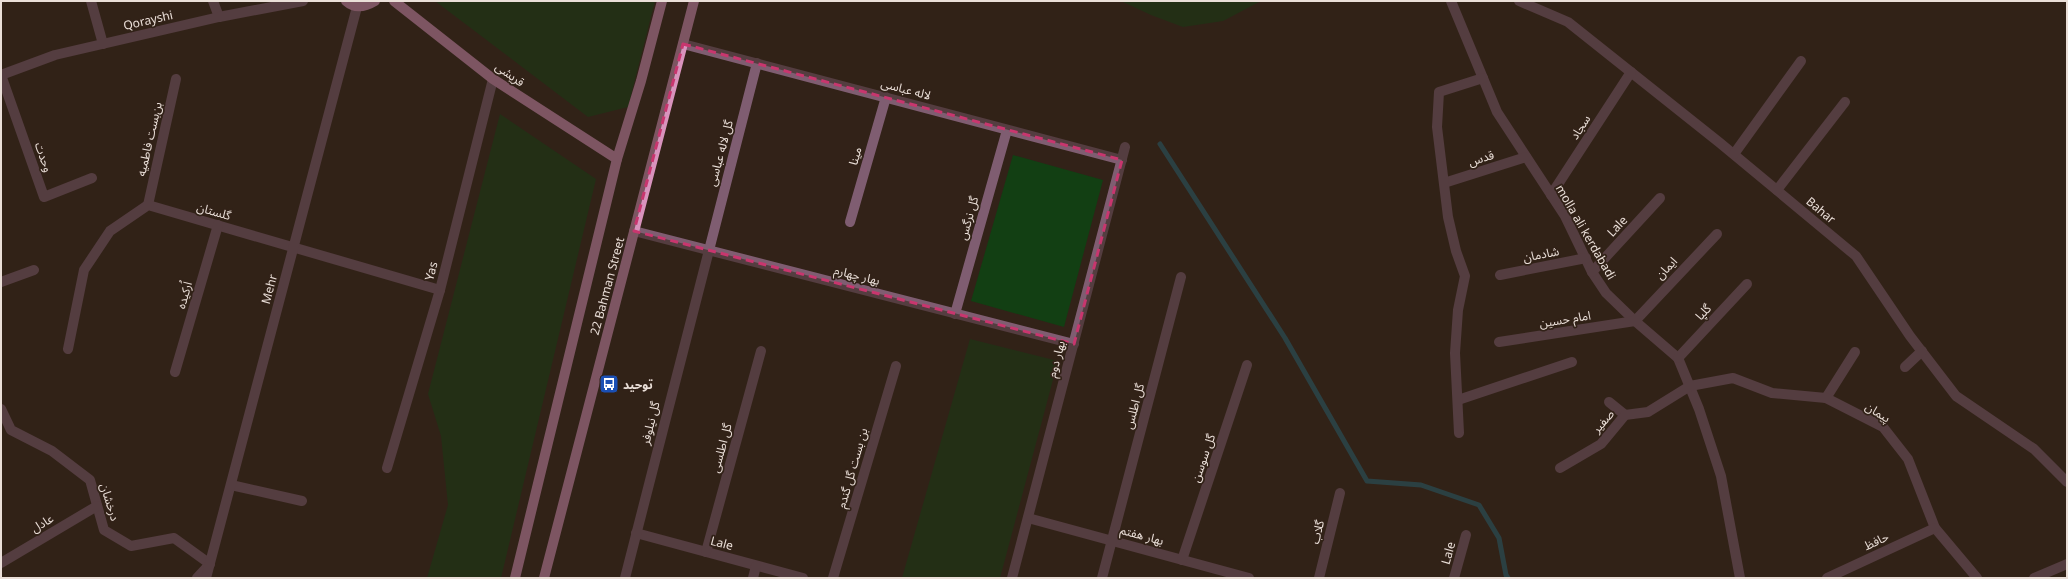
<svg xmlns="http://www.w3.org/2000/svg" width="2068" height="579" font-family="'Noto Sans','Noto Sans Arabic',sans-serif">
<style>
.green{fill:#123f13}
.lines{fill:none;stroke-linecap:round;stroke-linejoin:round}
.stream{stroke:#256577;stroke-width:5}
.minor{stroke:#7f5d71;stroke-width:10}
.major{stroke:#d993bd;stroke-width:10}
.marked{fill:none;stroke:#c8366e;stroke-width:3;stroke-dasharray:8 5;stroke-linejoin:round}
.labels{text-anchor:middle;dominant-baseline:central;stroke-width:3.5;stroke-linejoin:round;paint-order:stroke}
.street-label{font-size:12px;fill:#eadfd8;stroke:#322218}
.poi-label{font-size:12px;font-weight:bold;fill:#eadfd8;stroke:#322218;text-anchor:start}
</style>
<rect width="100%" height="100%" fill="#322218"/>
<g class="green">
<path d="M435 1H655L628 107 588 117Z"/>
<path d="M1121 1H1261L1223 21 1183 27 1151 15Z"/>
<path d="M500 114 596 179 501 578H427L448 505 441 436 428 394Z"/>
<path d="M1013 155 1103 180 1064 327 971 301Z"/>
<path d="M970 339 1058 361 1000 578H902Z"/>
</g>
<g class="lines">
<path class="stream" d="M1160 144 1285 338 1367 481 1421 485 1479 505 1499 538 1506 575 1508 578"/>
<g class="minor">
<path d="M91 1 103 44"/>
<path d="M213 1 219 17"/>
<path d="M1451 1 1497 112 1565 216 1592 272 1606 293 1635 321 1678 358 1699 409 1721 476 1740 578"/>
<path d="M1519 1 1568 22 1720 143 1856 256 1910 336 1956 396 2034 449 2067 482"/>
<path d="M683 44 1122 160"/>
<path d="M1 75 55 55 219 17 303 1"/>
<path d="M1 75 44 197 92 178"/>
<path d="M1734 154 1801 61"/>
<path d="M1444 183 1526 157"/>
<path d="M1777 190 1845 102"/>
<path d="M1551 195 1631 72"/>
<path d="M148 205 176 79"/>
<path d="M850 222 886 97"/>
<path d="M634 231 1074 344"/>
<path d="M1592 272 1660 198"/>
<path d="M1500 275 1586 258"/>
<path d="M1 282 34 270"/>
<path d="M955 314 1007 130"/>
<path d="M1499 342 1635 321 1717 234"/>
<path d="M68 349 84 270 110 231 148 205 440 290"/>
<path d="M1678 358 1747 284"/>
<path d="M1905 367 1922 351"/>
<path d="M175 372 218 225"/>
<path d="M1826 398 1855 352"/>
<path d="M1458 400 1572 362"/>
<path d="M1609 402 1625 415"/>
<path d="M1 409 11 430 52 451 90 480 104 530 131 546 174 538 210 564 197 578"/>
<path d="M1459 433 1455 353 1458 310 1465 276 1456 251 1448 217 1437 127 1439 92 1483 78"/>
<path d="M387 468 440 290 493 79"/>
<path d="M1560 468 1601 444 1625 415 1648 412 1690 386 1733 378 1772 393 1826 398 1883 427 1908 459 1935 528 1977 578"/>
<path d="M231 485 302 501"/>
<path d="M1028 518 1249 578"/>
<path d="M636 533 803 578"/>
<path d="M706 552 761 351"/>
<path d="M1182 560 1247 365"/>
<path d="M1 563 97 506"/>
<path d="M206 578 357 7"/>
<path d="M625 578 757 63"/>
<path d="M753 578 756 566"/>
<path d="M833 578 896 366"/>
<path d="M1012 578 1125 147"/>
<path d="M1102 578 1181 277"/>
<path d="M1319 578 1340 493"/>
<path d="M1454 578 1466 535"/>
<path d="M1827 578 1935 528"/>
<path d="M2034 578 2067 564"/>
</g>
<g class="major">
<path d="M346 1C355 9 365 7 375 1"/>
<path d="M394 1 493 79 617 159"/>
<path d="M515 578 617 159 641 81 662 1"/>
<path d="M544 578 694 1"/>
</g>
</g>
<path d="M0 0H2068V579H0ZM683 44 1122 160 1074 344 634 231Z" fill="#322218" fill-opacity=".55" fill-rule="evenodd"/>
<path class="marked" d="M683 44 1122 160 1074 344 634 231Z"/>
<defs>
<g id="bus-square" transform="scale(1)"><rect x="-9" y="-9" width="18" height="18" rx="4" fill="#1a4fb4" stroke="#322218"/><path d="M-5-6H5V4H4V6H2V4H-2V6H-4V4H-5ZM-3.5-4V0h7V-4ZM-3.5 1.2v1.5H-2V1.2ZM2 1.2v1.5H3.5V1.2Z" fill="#fff"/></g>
</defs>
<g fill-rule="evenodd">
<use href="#bus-square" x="609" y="384"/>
</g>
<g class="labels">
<g class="street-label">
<text transform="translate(148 20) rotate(-13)">Qorayshi</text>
<text transform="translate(510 74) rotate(35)">قریشی</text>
<text transform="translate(906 89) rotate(15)">لاله عباسی</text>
<text transform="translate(1580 127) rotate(-57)">سجاد</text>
<text transform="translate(149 139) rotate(-77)">بن‌بست فاطمیه</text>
<text transform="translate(720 153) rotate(-75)">گل لاله عباسی</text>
<text transform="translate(855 156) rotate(-74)">مینا</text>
<text transform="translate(44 157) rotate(71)">وحدت</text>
<text transform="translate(1481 158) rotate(-18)">قدس</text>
<text transform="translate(1821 210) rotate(40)">Bahar</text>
<text transform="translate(214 211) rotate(16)">گلستان</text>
<text transform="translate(968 218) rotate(-74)">گل نرگس</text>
<text transform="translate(1617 226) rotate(-47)">Lale</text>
<text transform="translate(1586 232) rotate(60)">molla ali kerdabadi</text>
<text transform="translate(1541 254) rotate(-11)">شادمان</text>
<text transform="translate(1666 268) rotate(-47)">ایمان</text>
<text transform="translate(431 271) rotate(-76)">Yas</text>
<text transform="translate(857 275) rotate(14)">بهار چهارم</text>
<text transform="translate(607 286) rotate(-75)">22 Bahman Street</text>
<text transform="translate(269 289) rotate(-75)">Mehr</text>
<text transform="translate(184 295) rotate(-74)">اُرکیده</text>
<text transform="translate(1703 312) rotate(-47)">گلپا</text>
<text transform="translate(1565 319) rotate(-9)">امام حسین</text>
<text transform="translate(1056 359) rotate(-75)">بهار دوم</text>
<text transform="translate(1134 406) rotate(-75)">گل اطلس</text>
<text transform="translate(1878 412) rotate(32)">پیمان</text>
<text transform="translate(1603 421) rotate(-49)">صفیر</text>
<text transform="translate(650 423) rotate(-76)">گل نیلوفر</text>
<text transform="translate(721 448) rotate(-75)">گل اطلسی</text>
<text transform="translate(1203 458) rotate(-71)">گل سوسن</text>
<text transform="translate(852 468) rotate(-74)">بن بست گل گندم</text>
<text transform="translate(110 502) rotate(73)">درخشان</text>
<text transform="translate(42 523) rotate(-31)">عادل</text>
<text transform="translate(1317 532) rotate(-76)">گلاب</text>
<text transform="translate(1142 535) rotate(15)">بهار هفتم</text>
<text transform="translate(1876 541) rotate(-25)">حافظ</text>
<text transform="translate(722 543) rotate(15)">Lale</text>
<text transform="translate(1448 553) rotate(-74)">Lale</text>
</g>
<g class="poi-label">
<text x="623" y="384">توحید</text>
</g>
</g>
<rect width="2068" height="579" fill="none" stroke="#eadfd8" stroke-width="4"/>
</svg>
